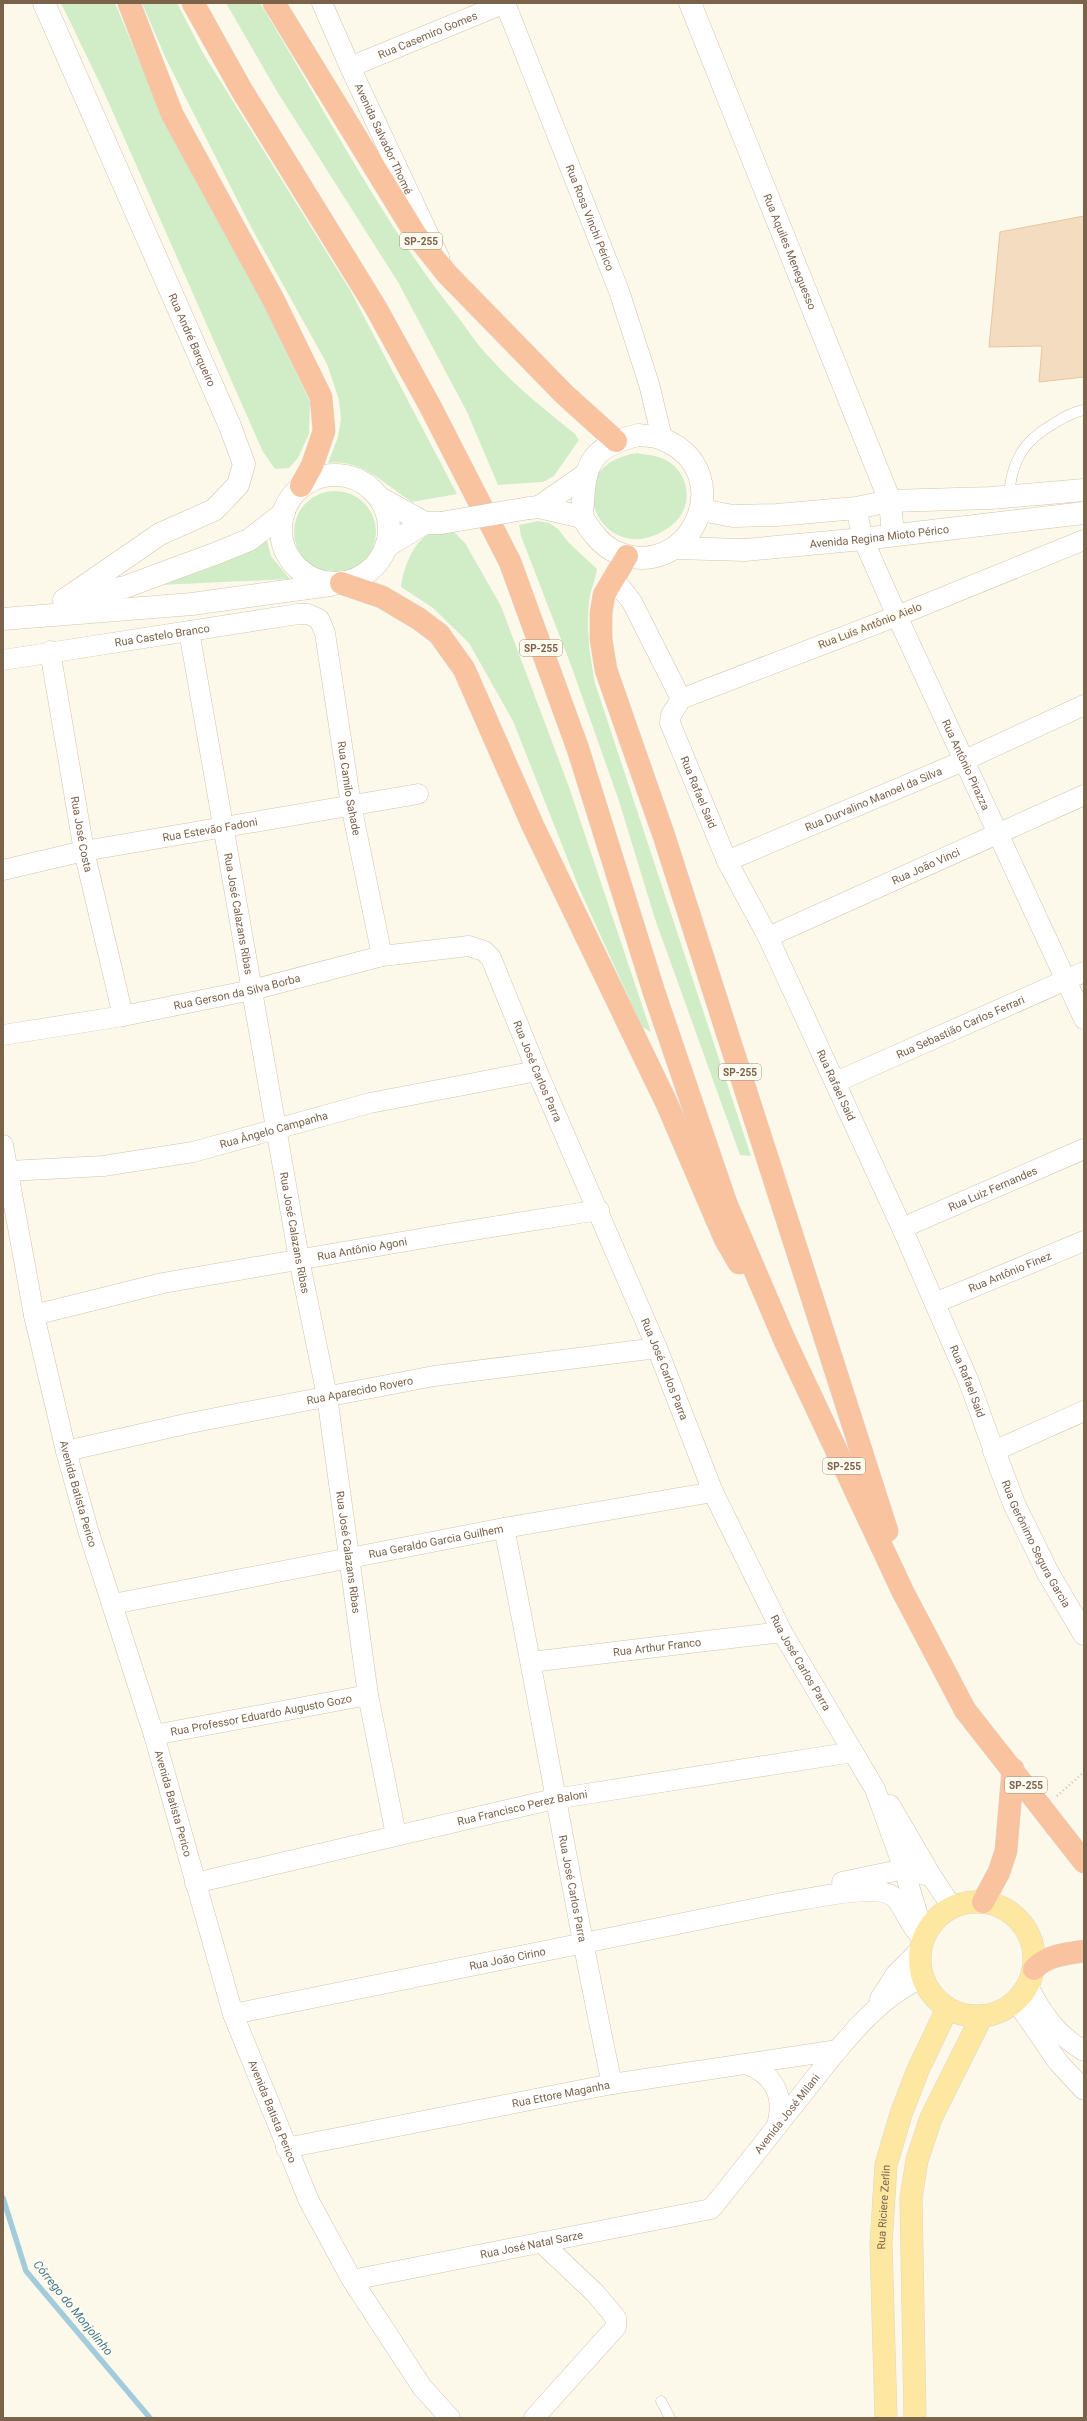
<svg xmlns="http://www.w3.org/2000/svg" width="1087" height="2421" font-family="Roboto,sans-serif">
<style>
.green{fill:#d1edc7}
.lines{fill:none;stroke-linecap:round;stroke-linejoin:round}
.stream{stroke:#a2cbdb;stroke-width:5.5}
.building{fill:#f4dcc0;stroke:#e8c5a0}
.lane-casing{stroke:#d2c2ae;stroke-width:11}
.street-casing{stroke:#d2c2ae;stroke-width:21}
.secondary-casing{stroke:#d5c3ac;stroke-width:23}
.primary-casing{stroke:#ddd6d0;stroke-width:23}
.highway-casing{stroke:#ddd6d0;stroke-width:23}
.path{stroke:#dac0a2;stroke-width:2.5;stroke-dasharray:1 3;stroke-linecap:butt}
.lane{stroke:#fff;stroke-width:10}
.street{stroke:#fff;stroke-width:20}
.secondary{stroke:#fff;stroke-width:22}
.primary{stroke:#fee8a1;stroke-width:22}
.highway{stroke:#fac39f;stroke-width:22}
.secondary-bridge-casing{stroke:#d5c3ac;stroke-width:23;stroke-linecap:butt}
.secondary-bridge{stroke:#fff;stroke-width:22}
.labels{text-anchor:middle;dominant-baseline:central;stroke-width:4;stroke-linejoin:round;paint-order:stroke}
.shield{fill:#fffcf2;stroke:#a3907d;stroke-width:1}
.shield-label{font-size:10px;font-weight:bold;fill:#7b624b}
.street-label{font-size:11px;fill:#7b624b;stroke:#fffcf2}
.water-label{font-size:12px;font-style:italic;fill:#43788f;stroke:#fffcf2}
</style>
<rect width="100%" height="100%" fill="#fdf9ea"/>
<g class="green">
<path d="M61 3H115L148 82 254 283 310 402 309 434 298 458 289 468 275 469 263 452 103 90Z"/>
<path d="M142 3H177L203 53 350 290 457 494 412 502C384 485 364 459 328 463L338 437 341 419 339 400 327 364 251 227 166 59Z"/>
<path d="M226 3H260C325 109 380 220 458 317 469 332 479 347 492 360 517 388 546 410 575 434L579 440 554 476 543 482 498 485 467 412 398 282 278 93Z"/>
<path d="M637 453C646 455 656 455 664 459 690 471 695 507 672 525 605 578 550 466 637 453Z"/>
<circle cx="335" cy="532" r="41"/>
<path d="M538 521 549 523 558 529 569 543 597 569C595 581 590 591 589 603 586 630 590 656 595 683L751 1156 740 1155 655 919 619 801 572 668 521 536 519 525Z"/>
<path d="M444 532H454L465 543 501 606 569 787 651 1032 642 1027 579 888 513 721 469 643 433 608 401 587C403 571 411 546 426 536 430 533 439 533 444 532Z"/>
<path d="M266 537 271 556 290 579 160 585Z"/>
</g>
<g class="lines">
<path class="stream" d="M3 2198 26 2271 150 2418"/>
</g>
<path class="building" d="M1084 216V377L1039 382 1042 346 989 347 1000 232Z"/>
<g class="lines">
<g class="lane-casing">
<g id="lane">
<path d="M1009 497C1011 462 1023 441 1053 424 1063 418 1072 412 1084 410"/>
<path d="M661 2401 670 2418"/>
</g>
</g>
<g class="street-casing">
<g id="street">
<path id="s1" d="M322 3 350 67 439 257"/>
<path id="s2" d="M505 3 619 291 649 384 662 438"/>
<path id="s3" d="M350 67 505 3"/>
<path id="s4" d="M856 508 863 539 897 616 1084 1019"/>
<path id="s5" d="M1084 540 897 616 681 699 671 715 670 723 727 861 768 937 902 1228 969 1382 994 1451 1084 1411"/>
<path d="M613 578 632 602 681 699"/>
<path id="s6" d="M189 631 299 1259 327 1396 368 1695 396 1835"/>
<path id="s7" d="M50 651 84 851 123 1016"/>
<path id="s8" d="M3 660 298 614H308L319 619 325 633 351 805 382 956"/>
<path id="s9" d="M727 861 963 761 1084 705"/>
<path id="s10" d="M3 870 84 851 418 794"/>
<path id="s11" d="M768 937 1084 795"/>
<path id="s12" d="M3 1035 123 1016 252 990 382 956 469 946 484 951 491 958 537 1071 657 1348 713 1492 782 1632 875 1789 904 1869 924 1936"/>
<path id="s13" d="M836 1082 1084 972"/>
<path id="s14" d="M3 1145 34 1315 66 1451 88 1530 154 1735 233 2014 309 2201 352 2280 422 2387 450 2418"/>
<path id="s15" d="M9 1171 103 1166 193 1152 370 1103 537 1071"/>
<path id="s16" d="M902 1228 1084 1149"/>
<path id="s17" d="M935 1303 1084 1241"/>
<path id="s18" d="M34 1315 163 1283 442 1235 599 1210"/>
<path id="s19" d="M66 1451 190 1423 434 1376 657 1348"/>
<path id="s20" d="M504 1528C542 1713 572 1899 612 2084"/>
<path id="s21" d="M113 1604 504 1528 713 1492"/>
<path id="s22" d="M531 1662 782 1632"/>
<path id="s23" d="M154 1735 368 1695"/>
<path d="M890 1805 932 1877 952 1907"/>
<path d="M842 1882 904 1869 932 1877"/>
<path id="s24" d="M195 1883 554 1799 853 1752"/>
<path d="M1028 1986C1042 2014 1057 2035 1084 2051"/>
<path d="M880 1999 896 1974 920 1950"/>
<path d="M1016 2001 1058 2062 1084 2090"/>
<path id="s25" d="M233 2014 782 1903C805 1900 877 1882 894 1897 902 1904 909 1923 918 1933"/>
<path d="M746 2064C775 2075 785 2096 777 2126"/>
<path id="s26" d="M286 2148 612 2084 838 2050"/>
<path id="s27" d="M352 2280 711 2209C741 2172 770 2135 800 2097 833 2056 873 1999 922 1978"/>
<path d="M534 2418 616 2327V2318L595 2293 541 2242"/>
</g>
</g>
<g class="secondary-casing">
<g id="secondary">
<path id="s28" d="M44 3 230 426 244 464 238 485 214 510 160 534 64 600"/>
<path id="s29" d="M690 3 890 501 893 535"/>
<path d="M638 435C646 436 656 436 662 439 744 472 687 589 612 550 599 543 590 529 582 517 585 467 585 449 638 435Z"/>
<circle cx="335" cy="529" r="54"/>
<path d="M380 498 425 523H441"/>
<path d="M539 507 585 475"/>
<path d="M529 508 539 507 582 517"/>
<path d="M701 510 733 516 777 515 856 508 890 501 991 498 1084 490"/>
<path d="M387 546 425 523"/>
<path id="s30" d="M674 548 745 550 863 539 1084 513"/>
<path d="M74 598 125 587 217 553 249 540 284 513"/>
<path d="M3 619 192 604 330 585"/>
<path id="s31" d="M994 1451 1015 1506 1048 1573 1084 1634"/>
</g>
</g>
<g class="primary-casing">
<g id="primary">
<circle cx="977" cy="1959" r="57"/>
<path id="s32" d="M886 2418 881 2244 886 2165 901 2114 918 2070 947 2009"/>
<path d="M915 2418 911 2198 917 2160 931 2118 982 2016"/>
</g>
</g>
<g class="highway-casing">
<g id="highway">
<path d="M129 3 172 114 273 299 321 397 324 431 312 466 301 486"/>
<path d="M193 3 241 89 376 308 430 406 510 562 578 749 654 992 726 1203 785 1341 903 1592 965 1710 1084 1862"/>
<path d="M274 3 416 235 447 274 564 394 616 441"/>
<path d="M627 556 604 595 601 613V639L606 670 664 836 887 1531"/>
<path d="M341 583 382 597 419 619 439 634 464 669 533 826 667 1104 725 1239 739 1263"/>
<path d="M983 1902 999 1872 1006 1851 1013 1769"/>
<path d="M1034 1969C1047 1955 1066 1954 1084 1951"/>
</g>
</g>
<path class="path" d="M1057 1796 1084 1772"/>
<use href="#lane" class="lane"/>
<use href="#street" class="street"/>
<use href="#secondary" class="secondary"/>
<use href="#primary" class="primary"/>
<use href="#highway" class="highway"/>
<g class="secondary-bridge-casing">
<path id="secondary-bridge" d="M441 523 529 508"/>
</g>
<use href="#secondary-bridge" class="secondary-bridge"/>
</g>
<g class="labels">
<g class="shield">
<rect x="400" y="233" width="42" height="16" rx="3"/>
<rect x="520" y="640" width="42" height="16" rx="3"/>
<rect x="719" y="1064" width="42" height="16" rx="3"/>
<rect x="823" y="1458" width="42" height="16" rx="3"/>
<rect x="1005" y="1777" width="42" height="16" rx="3"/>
</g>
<g class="shield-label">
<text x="421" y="241">SP-255</text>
<text x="541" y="648">SP-255</text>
<text x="740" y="1072">SP-255</text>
<text x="844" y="1466">SP-255</text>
<text x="1026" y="1785">SP-255</text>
</g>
<g class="street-label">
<text stroke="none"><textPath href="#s3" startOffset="84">Rua Casemiro Gomes</textPath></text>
<text stroke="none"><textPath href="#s1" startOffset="149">Avenida Salvador Thomé</textPath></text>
<text stroke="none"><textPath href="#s2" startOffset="231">Rua Rosa Vinchi Périco</textPath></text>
<text stroke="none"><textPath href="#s29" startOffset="268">Rua Aquiles Meneguesso</textPath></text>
<text stroke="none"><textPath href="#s28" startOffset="368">Rua André Barqueiro</textPath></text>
<text stroke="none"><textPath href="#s30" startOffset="206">Avenida Regina Mioto Périco</textPath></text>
<text transform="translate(870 626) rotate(-21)">Rua Luís Antônio Aielo</text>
<text stroke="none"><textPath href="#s8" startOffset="161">Rua Castelo Branco</textPath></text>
<text stroke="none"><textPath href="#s4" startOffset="280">Rua Antônio Pirazza</textPath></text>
<text stroke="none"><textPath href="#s8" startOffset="493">Rua Camilo Sahade</textPath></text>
<text stroke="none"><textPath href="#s5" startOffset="535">Rua Rafael Said</textPath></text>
<text stroke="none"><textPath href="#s9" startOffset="159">Rua Durvalino Manoel da Silva</textPath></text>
<text stroke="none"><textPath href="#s10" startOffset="211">Rua Estevão Fadoni</textPath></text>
<text stroke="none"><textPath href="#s7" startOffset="186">Rua José Costa</textPath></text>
<text stroke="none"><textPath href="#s11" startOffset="173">Rua João Vinci</textPath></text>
<text stroke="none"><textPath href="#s6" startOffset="287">Rua José Calazans Ribas</textPath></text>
<text stroke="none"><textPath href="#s12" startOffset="238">Rua Gerson da Silva Borba</textPath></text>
<text stroke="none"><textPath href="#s13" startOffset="136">Rua Sebastião Carlos Ferrari</textPath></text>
<text stroke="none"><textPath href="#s12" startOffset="623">Rua José Carlos Parra</textPath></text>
<text stroke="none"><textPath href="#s5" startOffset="859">Rua Rafael Said</textPath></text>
<text stroke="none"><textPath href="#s15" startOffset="269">Rua Ângelo Campanha</textPath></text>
<text stroke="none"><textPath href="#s16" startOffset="99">Rua Luiz Fernandes</textPath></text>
<text stroke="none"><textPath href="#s6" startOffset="611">Rua José Calazans Ribas</textPath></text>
<text stroke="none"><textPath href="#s18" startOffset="335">Rua Antônio Agoni</textPath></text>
<text stroke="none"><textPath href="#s17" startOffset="81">Rua Antônio Finez</textPath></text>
<text stroke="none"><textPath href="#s12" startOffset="947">Rua José Carlos Parra</textPath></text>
<text stroke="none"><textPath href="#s5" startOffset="1183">Rua Rafael Said</textPath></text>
<text stroke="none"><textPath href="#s19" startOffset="300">Rua Aparecido Rovero</textPath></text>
<text stroke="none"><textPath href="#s14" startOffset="357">Avenida Batista Perico</textPath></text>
<text stroke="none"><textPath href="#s21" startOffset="329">Rua Geraldo Garcia Guilhem</textPath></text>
<text stroke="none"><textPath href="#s31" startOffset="102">Rua Gerônimo Segura Garcia</textPath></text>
<text stroke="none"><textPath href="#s6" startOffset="935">Rua José Calazans Ribas</textPath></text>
<text stroke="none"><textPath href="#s22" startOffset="127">Rua Arthur Franco</textPath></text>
<text stroke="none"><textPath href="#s12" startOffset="1271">Rua José Carlos Parra</textPath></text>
<text stroke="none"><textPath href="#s23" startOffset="109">Rua Professor Eduardo Augusto Gozo</textPath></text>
<text stroke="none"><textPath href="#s14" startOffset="681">Avenida Batista Perico</textPath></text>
<text stroke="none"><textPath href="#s24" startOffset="336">Rua Francisco Perez Baloni</textPath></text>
<text stroke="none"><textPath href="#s20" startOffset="367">Rua José Carlos Parra</textPath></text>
<text stroke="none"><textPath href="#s25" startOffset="280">Rua João Cirino</textPath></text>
<text stroke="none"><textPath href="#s26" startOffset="280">Rua Ettore Maganha</textPath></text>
<text stroke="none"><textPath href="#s14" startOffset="1005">Avenida Batista Perico</textPath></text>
<text stroke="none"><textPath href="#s27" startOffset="488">Avenida José Milani</textPath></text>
<text stroke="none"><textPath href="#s32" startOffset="211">Rua Riciere Zerlin</textPath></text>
<text stroke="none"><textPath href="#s27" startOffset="183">Rua José Natal Sarze</textPath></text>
</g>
<g class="water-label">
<text transform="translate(73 2308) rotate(51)">Córrego do Monjolinho</text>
</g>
</g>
<rect width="1087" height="2421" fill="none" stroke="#7b624b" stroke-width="8"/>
</svg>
